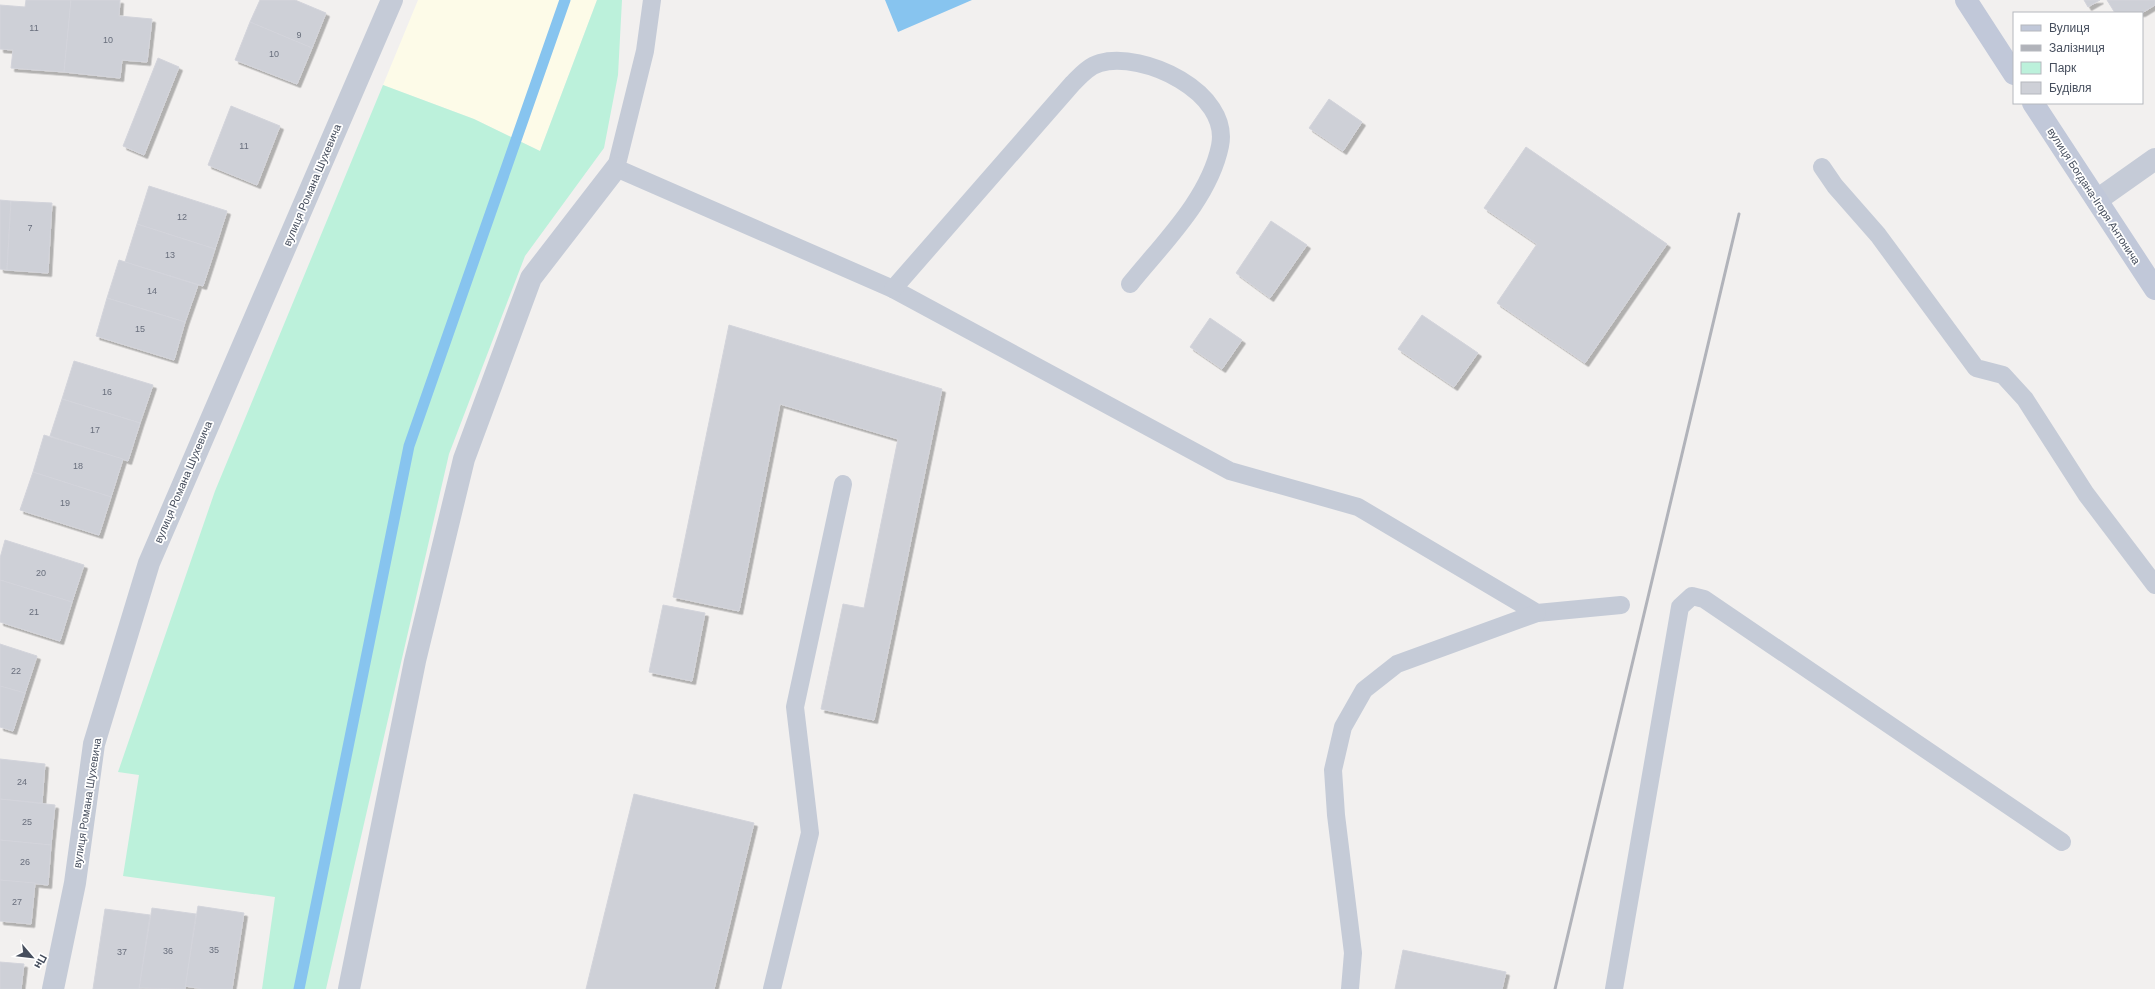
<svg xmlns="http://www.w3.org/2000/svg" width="2155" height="989" font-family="Arial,sans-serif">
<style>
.commercial{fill:#fdfbe8}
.green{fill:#bcf1db}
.water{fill:#87c4ef}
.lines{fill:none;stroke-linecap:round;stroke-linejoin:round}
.stream{stroke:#87c4ef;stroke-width:11}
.building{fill:#ced0d7;stroke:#d3d4db;filter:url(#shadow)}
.service{stroke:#c5cbd7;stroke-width:18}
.minor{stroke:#c5cbd7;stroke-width:22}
.secondary{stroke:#c1c8d9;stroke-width:22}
.rail{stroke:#b1b3ba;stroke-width:3}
.labels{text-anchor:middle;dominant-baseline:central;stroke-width:3.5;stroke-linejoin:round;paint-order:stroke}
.number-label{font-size:9px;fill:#686e7c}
.street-label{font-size:11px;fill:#464e5d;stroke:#fff}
</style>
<defs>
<filter id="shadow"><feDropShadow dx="3.5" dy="3.5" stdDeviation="0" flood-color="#0004"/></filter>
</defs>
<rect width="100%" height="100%" fill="#f2f0ef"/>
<path class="commercial" d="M418 0H597L540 151 474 119 383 85Z"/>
<path class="green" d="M597 0H622L618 75 604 148 525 256 449 454 326 989H262L275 897 123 876 139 775 118 772 215 491 383 85 474 119 540 151Z"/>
<path class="water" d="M885 0H972L898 32Z"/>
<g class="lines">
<path class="stream" d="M299 989 409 446 565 0"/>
</g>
<g class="building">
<path d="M26 0H71L64 72 11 68 13 50 0 49V5L25 7Z"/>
<path d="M71 0H120L119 16 152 19 147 62 122 60 120 78 64 72Z"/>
<path d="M260 0H295L326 13 312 48 250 22Z"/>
<path d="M2084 0H2100L2088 7Z"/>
<path d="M2107 0H2155V5L2142 13H2115Z"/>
<path d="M250 22 312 48 297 84 235 60Z"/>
<path d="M158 58 179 67 144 155 123 146Z"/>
<path d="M1329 99 1362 122 1343 151 1309 128Z"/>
<path d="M231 106 280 126 257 185 208 165Z"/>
<path d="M1526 147 1667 244 1585 363 1497 303 1537 244 1484 208Z"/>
<path d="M149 186 227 211 215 249 137 224Z"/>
<path d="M0 200 11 201 7 270 0 269Z"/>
<path d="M11 201 52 203 48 273 7 270Z"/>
<path d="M1271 221 1307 245 1270 298 1236 273Z"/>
<path d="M137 224 215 249 203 286 125 262Z"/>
<path d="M119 260 198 285 185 322 107 298Z"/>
<path d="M107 298 185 322 174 360 96 336Z"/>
<path d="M1422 315 1478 353 1454 387 1398 349Z"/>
<path d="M1210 318 1242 340 1222 369 1190 347Z"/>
<path d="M729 325 942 389 874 720 821 709 843 604 864 608 898 439 780 404 739 611 673 597Z"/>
<path d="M74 361 153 385 140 423 62 399Z"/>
<path d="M62 399 140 423 128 461 50 436Z"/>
<path d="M44 435 123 459 111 497 33 472Z"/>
<path d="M33 472 111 497 99 535 20 510Z"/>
<path d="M5 540 84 565 72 602 0 580V558Z"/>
<path d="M0 580 72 602 60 641 0 622Z"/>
<path d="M663 605 705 613 692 681 649 672Z"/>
<path d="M0 644 37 656 25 693 0 686Z"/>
<path d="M0 686 25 693 13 731 0 727Z"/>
<path d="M0 759 45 764 42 803 0 799Z"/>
<path d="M634 794 754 823 714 989H586Z"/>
<path d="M0 799 55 805 51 845 0 840Z"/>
<path d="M0 840 51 845 48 885 0 880Z"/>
<path d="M0 880 35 883 31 924 0 921Z"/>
<path d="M198 906 244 913 232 989H203L185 986Z"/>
<path d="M152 908 196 914 185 989 139 988Z"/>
<path d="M105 909 150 915 139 989H93Z"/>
<path d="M1403 950 1506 972 1502 989H1395Z"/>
<path d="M0 962 24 964 21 989H0Z"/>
</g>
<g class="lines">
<g class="service">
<path d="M652 0 645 51 616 168 893 289 1230 471 1358 507 1537 613 1621 605"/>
<path d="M1822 167 1835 186 1878 235 1976 368 2003 375 2025 399 2086 494 2155 585"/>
<path d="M893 289 1073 83C1081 75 1089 66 1100 63 1143 51 1231 92 1220 146 1209 199 1163 243 1130 284"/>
<path d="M772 989 810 833 795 707 843 484"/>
<path d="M1350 989 1353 953 1336 815 1333 770 1343 727 1364 690 1397 664 1537 613"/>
<path d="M1614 989 1680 607 1692 596 1704 599 2062 842"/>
</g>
<g class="minor">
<path d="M2097 200 2155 159"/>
<path d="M53 989 75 883 94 744 149 563 392 0"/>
<path d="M349 989 415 661 464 459 531 278 616 168"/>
</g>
<g class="secondary">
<path d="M1966 0 2014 74"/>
<path d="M2033 103 2155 289"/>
</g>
<path class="rail" d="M1555 989 1739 214"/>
</g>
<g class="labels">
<g class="number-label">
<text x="34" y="28">11</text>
<text x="299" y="35">9</text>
<text x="108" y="40">10</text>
<text x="274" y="54">10</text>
<text x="244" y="146">11</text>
<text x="182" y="217">12</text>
<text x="30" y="228">7</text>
<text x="170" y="255">13</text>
<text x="152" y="291">14</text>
<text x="140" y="329">15</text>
<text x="107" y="392">16</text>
<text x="95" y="430">17</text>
<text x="78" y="466">18</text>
<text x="65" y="503">19</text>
<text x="41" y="573">20</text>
<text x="34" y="612">21</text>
<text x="16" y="671">22</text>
<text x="22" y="782">24</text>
<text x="27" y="822">25</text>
<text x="25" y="862">26</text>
<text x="17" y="902">27</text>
<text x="214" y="950">35</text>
<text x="168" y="951">36</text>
<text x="122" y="952">37</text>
</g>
<g class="street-label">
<text transform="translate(312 185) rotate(-67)">вулиця Романа Шухевича</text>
<text transform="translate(2094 196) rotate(57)">вулиця Богдана-Ігоря Антонича</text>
<text transform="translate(183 482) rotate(-67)">вулиця Романа Шухевича</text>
<text transform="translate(87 803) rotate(-81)">вулиця Романа Шухевича</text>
</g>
</g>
<rect x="2013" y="12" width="130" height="92" fill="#ffffff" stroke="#b5b8be"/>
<rect x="2021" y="25" width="20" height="6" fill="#c1c8d9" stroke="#b5b8be"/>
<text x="2049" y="32" font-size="12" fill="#464e5d">Вулиця</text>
<rect x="2021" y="45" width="20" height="6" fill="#b1b3ba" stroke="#b5b8be"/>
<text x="2049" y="52" font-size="12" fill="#464e5d">Залізниця</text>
<rect x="2021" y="62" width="20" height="12" fill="#bcf1db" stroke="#b5b8be"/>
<text x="2049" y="72" font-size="12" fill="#464e5d">Парк</text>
<rect x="2021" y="82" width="20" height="12" fill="#ced0d7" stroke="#b5b8be"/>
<text x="2049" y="92" font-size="12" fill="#464e5d">Будівля</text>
<g transform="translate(32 957) rotate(118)" stroke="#ffffff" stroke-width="3" paint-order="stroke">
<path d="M0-3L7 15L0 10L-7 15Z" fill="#464e5d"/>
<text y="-6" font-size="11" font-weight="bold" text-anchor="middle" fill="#464e5d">Пн</text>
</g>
</svg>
